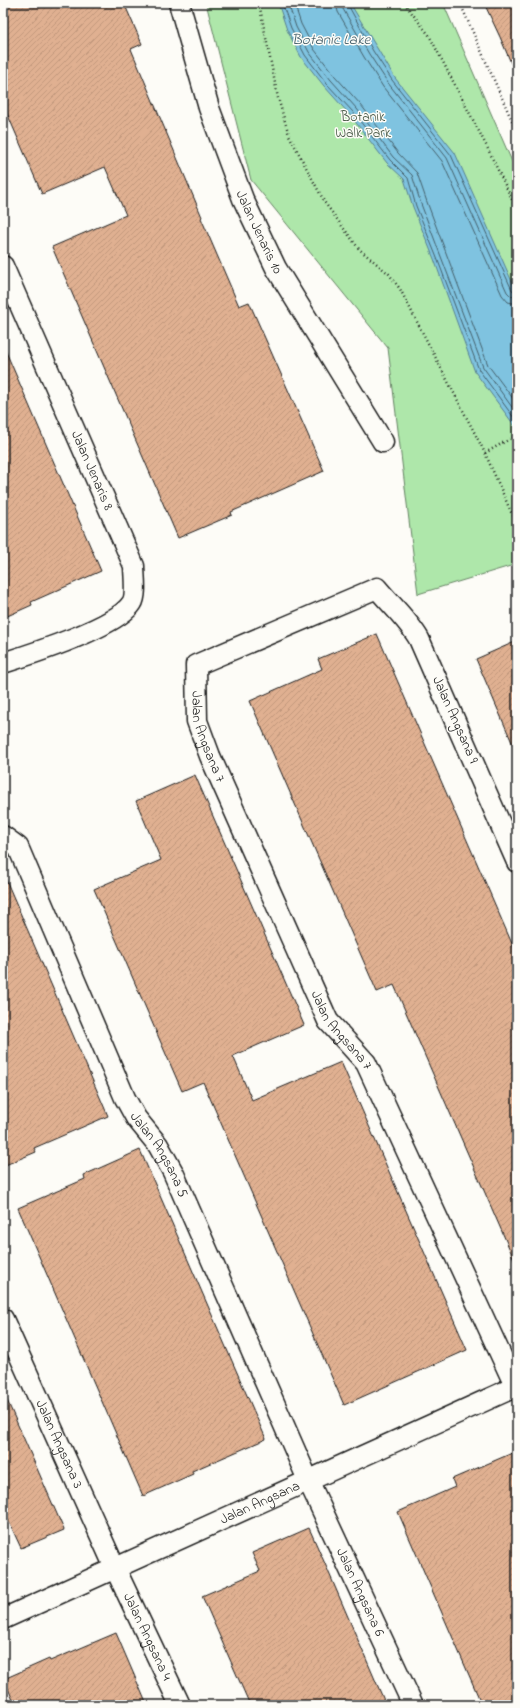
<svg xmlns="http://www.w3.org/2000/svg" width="520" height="1708" font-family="'Indie Flower',sans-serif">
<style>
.green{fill:#aee7aa;stroke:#658263}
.water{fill:#7fc3e0;stroke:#578092}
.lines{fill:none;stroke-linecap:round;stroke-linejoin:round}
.shore{stroke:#445f6a;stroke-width:1}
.building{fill:url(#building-hatch);stroke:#1c1c1c}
.minor-casing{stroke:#1c1c1c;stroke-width:23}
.path{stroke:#1c1c1c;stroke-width:2.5;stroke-dasharray:1 3;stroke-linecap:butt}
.minor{stroke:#fdfcf7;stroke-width:20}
.labels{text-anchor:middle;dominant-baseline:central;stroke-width:3;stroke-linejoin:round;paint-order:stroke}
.park-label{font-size:14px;fill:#485947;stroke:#fdfcf7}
.street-label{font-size:14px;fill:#1c1c1c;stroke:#fdfcf7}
.water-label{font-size:15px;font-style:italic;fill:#445f6a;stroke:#fdfcf7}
</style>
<defs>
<pattern id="building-hatch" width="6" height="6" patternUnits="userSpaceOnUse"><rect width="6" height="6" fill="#e0b091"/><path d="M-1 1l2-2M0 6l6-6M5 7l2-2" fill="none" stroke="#c0977c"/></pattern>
</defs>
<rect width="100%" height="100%" fill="#fdfcf7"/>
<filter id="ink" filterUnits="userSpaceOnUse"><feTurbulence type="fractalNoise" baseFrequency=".025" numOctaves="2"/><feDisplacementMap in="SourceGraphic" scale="8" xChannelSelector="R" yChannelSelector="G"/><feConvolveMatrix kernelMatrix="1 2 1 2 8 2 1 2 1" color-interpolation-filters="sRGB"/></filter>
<g filter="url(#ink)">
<path class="green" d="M206 3H443L517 173V564L418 594 388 348 251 180Z"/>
<path class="water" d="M278 3H350L395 78 455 153 517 293V429L475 372 434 259 413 207 404 179 387 163 350 115 324 86 301 57 287 30Z"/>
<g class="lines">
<g class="shore">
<path d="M282 3 291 28 305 55 327 84 353 112 390 160 408 178 416 206 437 258 479 370 517 422"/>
<path d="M288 3 296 27 309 52 331 80 357 109 393 157 412 175 421 204 483 367 517 414"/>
<path d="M294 3 301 24 314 49 335 76 361 105 398 153 417 173 427 202 488 365 517 404"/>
<path d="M336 3 338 12 364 57 383 87 442 161 502 295 508 302 517 304"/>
<path d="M342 3 343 9 369 54 388 83 447 158 507 292 511 296 517 298"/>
<path d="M347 3 373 51 392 80 451 155 512 290 517 293"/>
</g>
</g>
<g class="building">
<path d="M3 3H124L142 44 131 49 202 217 201 218 239 306 249 302 324 471 231 512 232 515 178 538 52 247 126 215 105 167 42 194 3 104Z"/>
<path d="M484 3H517V77L500 37Z"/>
<path d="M3 345 101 571 31 602 32 605 3 618Z"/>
<path d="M377 634 517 955V1266L394 985 377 992 250 701 322 669 318 659Z"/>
<path d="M517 641V754L476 659Z"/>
<path d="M195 775 304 1025 233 1056 252 1100 341 1062 467 1350 344 1405 203 1082 182 1091 94 889 161 860 136 801Z"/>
<path d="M3 873 108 1116 34 1148 36 1152 3 1166Z"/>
<path d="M140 1150 266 1439 192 1471 193 1474 143 1496 18 1208 85 1179 84 1175Z"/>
<path d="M3 1391 64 1530 21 1548 3 1509Z"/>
<path d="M517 1451V1705H482L398 1512 455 1487 452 1479Z"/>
<path d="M309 1528 326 1566 386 1705H250L202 1596 260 1571 252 1553Z"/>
<path d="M116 1633 147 1705H15L4 1679 49 1659 50 1661Z"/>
</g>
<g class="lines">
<g class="minor-casing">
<g id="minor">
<path id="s1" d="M179 3 209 108 243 199 276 268 383 442"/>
<path id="s2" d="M3 266 134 566C134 575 137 595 132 603 117 627 32 654 3 663"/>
<path id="s3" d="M3 836 18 847 125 1098 136 1118 158 1145 173 1172 308 1480 413 1705"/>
<path id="s4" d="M517 862 419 639C408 620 391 605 377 588L196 665 197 721 210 756 328 1021 366 1063 517 1390"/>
<path id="s5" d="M3 1319 115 1568 180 1705"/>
<path id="s6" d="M3 1619 517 1386"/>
</g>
</g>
<g class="path">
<path d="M259 3 278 98 289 135 325 203 359 249 389 274 400 289 485 453 511 512 517 521"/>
<path d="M404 3 429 35 486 145 517 210"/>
<path d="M460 3 517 132"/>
<path d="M485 453 517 435"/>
</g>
<use href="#minor" class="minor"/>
</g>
</g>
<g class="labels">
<g class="park-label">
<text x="363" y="117">Botanik<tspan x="363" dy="16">Walk Park</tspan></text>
</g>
<g class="street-label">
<text stroke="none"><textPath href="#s1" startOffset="243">Jalan Jenaris 10</textPath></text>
<text stroke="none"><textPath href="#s2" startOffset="223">Jalan Jenaris 8</textPath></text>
<text transform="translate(455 720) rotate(66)">Jalan Angsana 9</text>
<text stroke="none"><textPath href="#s4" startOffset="580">Jalan Angsana 7</textPath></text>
<text stroke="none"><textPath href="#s4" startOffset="905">Jalan Angsana 7</textPath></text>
<text stroke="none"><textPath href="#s3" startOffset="358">Jalan Angsana 5</textPath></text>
<text stroke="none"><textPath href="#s5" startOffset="137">Jalan Angsana 3</textPath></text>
<text stroke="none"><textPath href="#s6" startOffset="282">Jalan Angsana</textPath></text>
<text stroke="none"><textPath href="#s3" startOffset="840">Jalan Angsana 6</textPath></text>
<text stroke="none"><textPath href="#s5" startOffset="349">Jalan Angsana 4</textPath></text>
</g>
<g class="water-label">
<text x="331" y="40">Botanic Lake</text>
</g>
</g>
<rect width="520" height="1708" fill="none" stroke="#fdfcf7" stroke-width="16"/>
<rect x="8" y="8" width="504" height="1692" fill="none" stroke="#1c1c1c" stroke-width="1.5" filter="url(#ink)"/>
</svg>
